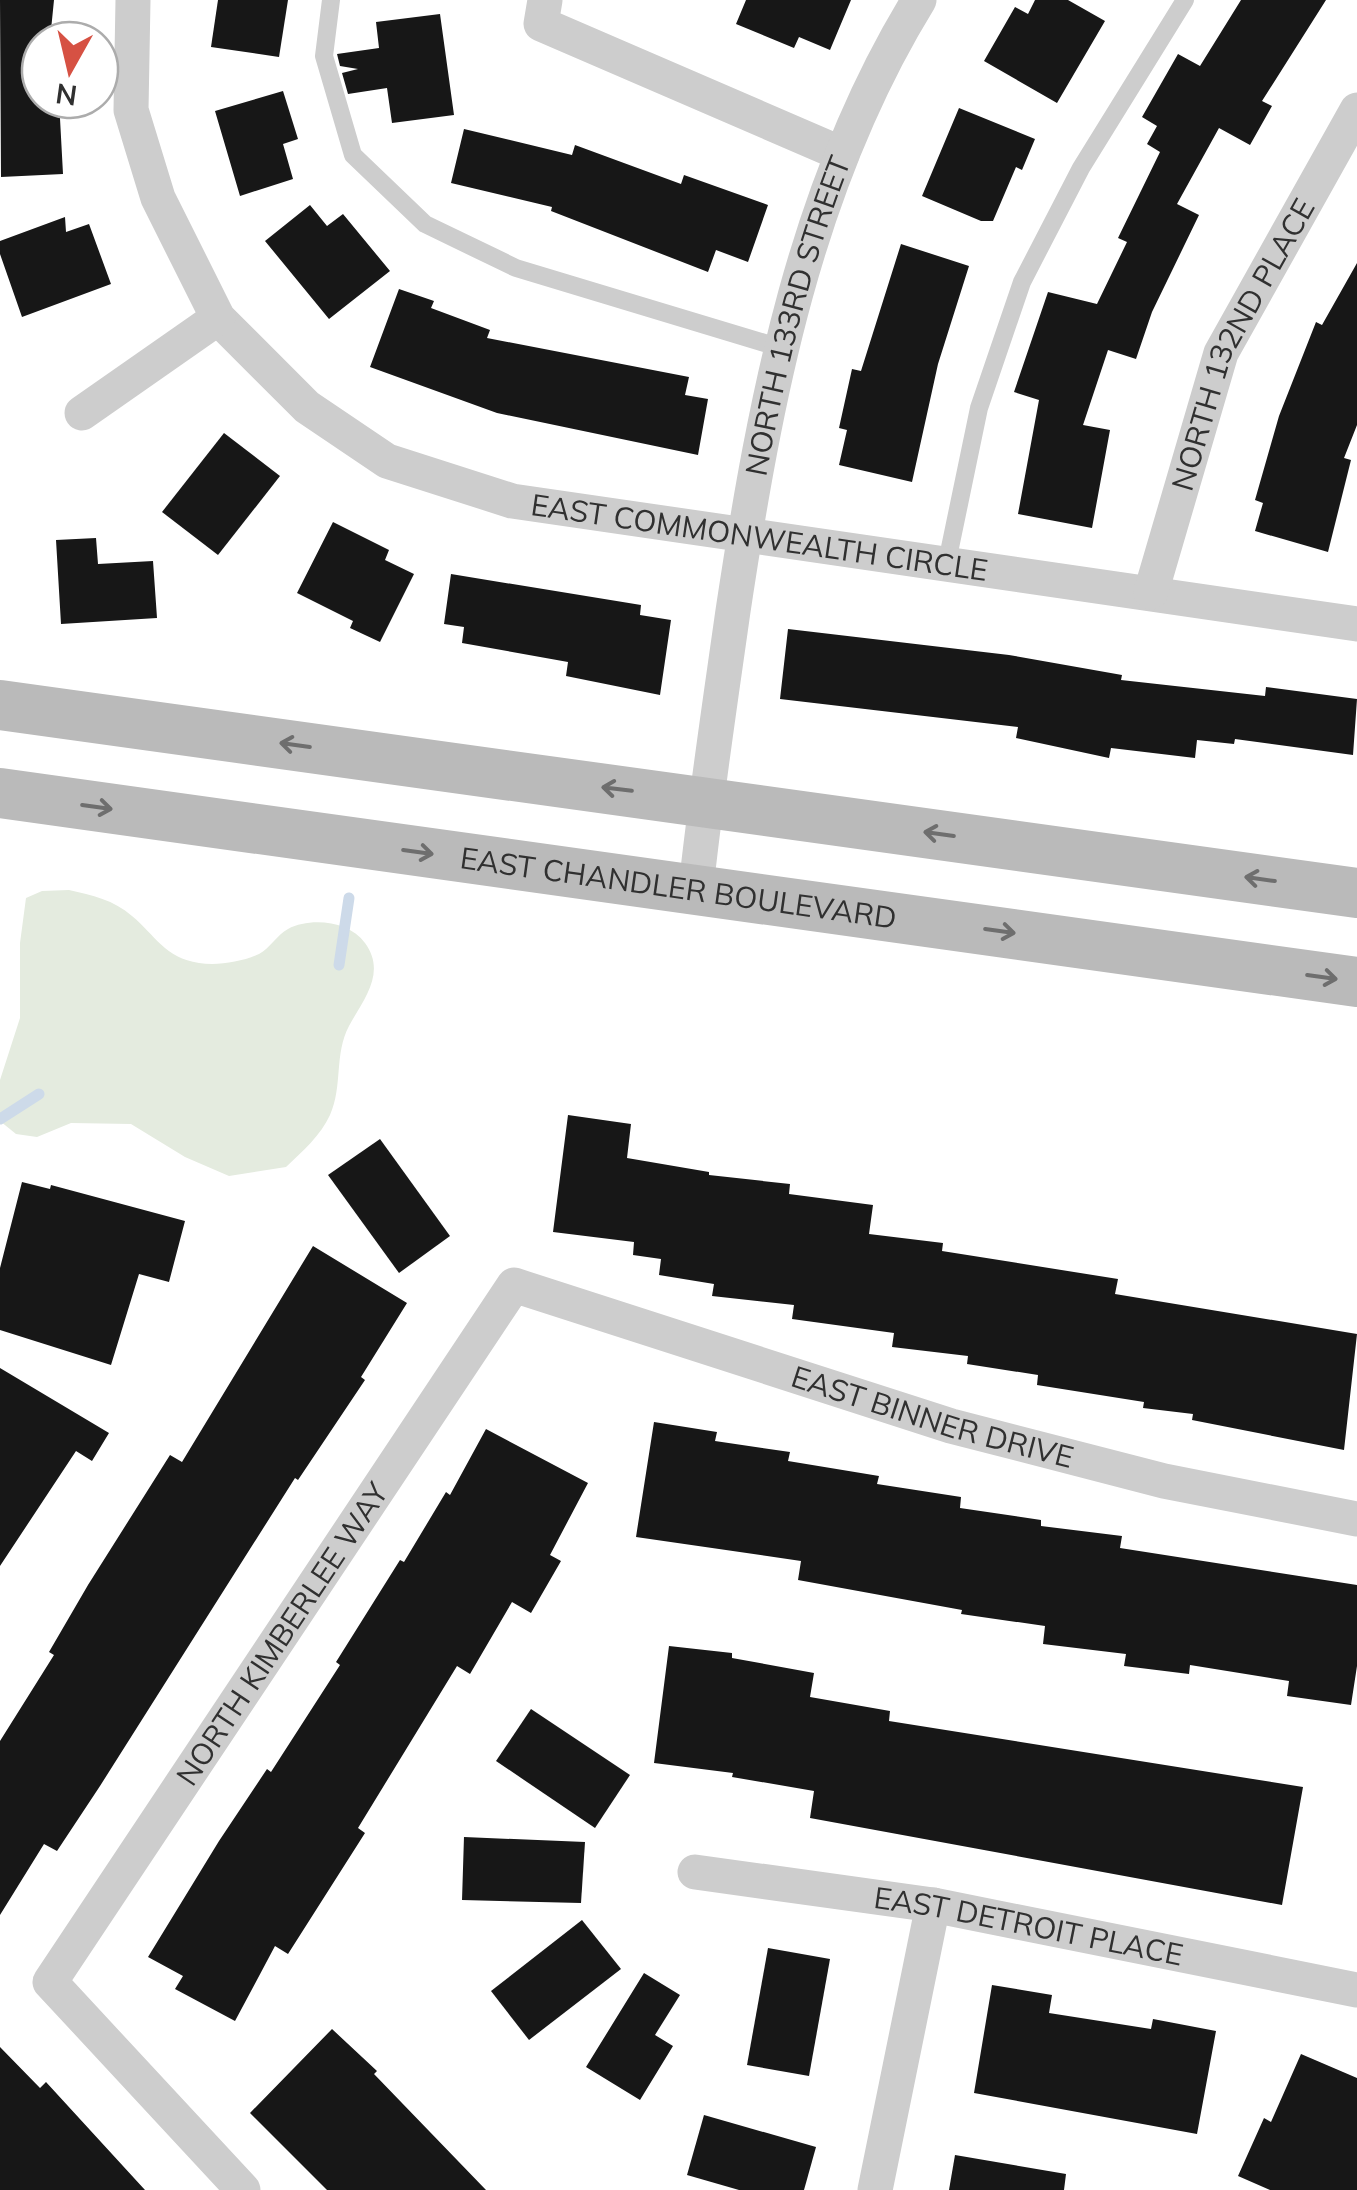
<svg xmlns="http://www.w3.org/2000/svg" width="1357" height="2190" font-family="Mulish,sans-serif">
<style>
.green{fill:#e4ebdf}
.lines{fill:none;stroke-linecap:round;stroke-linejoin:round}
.stream{stroke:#cddae9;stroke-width:11}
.building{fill:#171717}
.service{stroke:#cdcdcd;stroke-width:18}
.minor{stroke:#cdcdcd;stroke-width:35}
.secondary{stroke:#bababa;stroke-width:50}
.oneway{stroke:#6e6e6e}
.labels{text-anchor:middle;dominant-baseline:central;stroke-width:10;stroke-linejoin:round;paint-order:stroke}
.street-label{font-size:30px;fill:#303030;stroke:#fff}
</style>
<rect width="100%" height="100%" fill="#fff"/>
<path class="green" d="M69 890C92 895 114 900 132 916 155 935 165 958 199 963 217 966 242 962 259 954 270 948 277 935 288 929 311 917 349 921 365 943 387 973 363 1000 349 1026 334 1054 343 1086 330 1115 321 1135 302 1152 286 1167L229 1176 185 1157 131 1124 71 1123 37 1137 16 1134 0 1121V1080L20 1018V943L26 898 42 891Z"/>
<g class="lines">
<g class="stream">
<path d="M339 965 349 898"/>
<path d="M0 1119 39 1094"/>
</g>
</g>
<g class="building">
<path d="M0 0H54L50 40H40V100H59L63 174 1 177Z"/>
<path d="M218 0H288L279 57 211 47Z"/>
<path d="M746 0H851L830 50 799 37 794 48 736 24Z"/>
<path d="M1035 0H1068L1105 21 1057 103 984 61 1015 7 1028 14Z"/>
<path d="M1241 0H1326L1262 101 1272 106 1250 145 1219 128 1177 204 1199 215 1152 312 1136 359 1108 350 1083 425 1110 430 1092 528 1018 514 1039 400 1014 392 1048 292 1097 304 1127 242 1118 238 1160 152 1147 144 1157 126 1142 117 1178 54 1200 66Z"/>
<path d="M440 14 454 115 392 123 387 88 348 94 342 73 358 69 340 66 337 54 379 48 376 22Z"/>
<path d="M283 91 298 139 283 144 293 179 240 196 215 111Z"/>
<path d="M959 108 1035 139 1022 170 1016 167 993 221H981L922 196Z"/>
<path d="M464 129 572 155 575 145 681 184 684 175 768 205 748 262 716 250 708 272 551 211 552 207 451 183Z"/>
<path d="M310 205 327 226 343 214 390 271 329 319 265 241Z"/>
<path d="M65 217 66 232 89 224 111 284 22 317 0 254V241Z"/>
<path d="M901 244 969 266 938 364 912 482 839 465 847 430 839 428 852 369 861 371Z"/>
<path d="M1357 263V425L1344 458 1351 460 1328 552 1255 531 1263 503 1255 500 1279 416 1316 322 1322 325Z"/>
<path d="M399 289 434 301 431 308 490 330 487 338 689 377 685 395 708 399 698 455 497 413 370 367Z"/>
<path d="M224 433 280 476 218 555 162 512Z"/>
<path d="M333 522 389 550 385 560 414 574 380 642 350 628 353 621 297 593Z"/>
<path d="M96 538 98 564 153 561 157 618 61 624 56 540Z"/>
<path d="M451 574 641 605 640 615 671 620 660 695 566 676 568 662 462 643 464 627 444 624Z"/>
<path d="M788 629 1009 655 1122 675 1121 680 1265 696 1266 687 1357 699 1353 755 1235 739 1234 744 1197 740 1195 758 1111 748 1109 758 1016 738 1018 727 780 699Z"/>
<path d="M568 1115 631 1124 627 1158 709 1172V1175L790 1184 789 1194 873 1205 869 1234 943 1243 942 1251 1118 1279 1115 1294 1357 1334 1344 1450 1192 1420 1193 1414 1143 1408 1144 1402 1037 1385 1038 1375 967 1364 968 1356 892 1347 894 1333 792 1319 794 1305 712 1296 714 1284 659 1275 661 1259 633 1255 634 1242 553 1232Z"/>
<path d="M380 1139 450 1236 399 1273 328 1175Z"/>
<path d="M22 1182 50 1189 51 1185 185 1221 169 1282 139 1274 111 1365 0 1330V1268Z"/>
<path d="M313 1246 407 1303 361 1377 365 1380 298 1480 295 1478 100 1786 57 1851 44 1844 0 1915V1741L54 1655 49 1652 88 1585 170 1455 182 1462Z"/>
<path d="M0 1368 109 1433 92 1461 76 1451 0 1566Z"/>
<path d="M654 1422 717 1432 715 1441 790 1452 788 1461 879 1476 877 1484 961 1497 960 1508 1041 1520V1526L1122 1536 1120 1548 1357 1585V1666L1351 1705 1287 1696 1289 1681 1190 1665 1189 1674 1124 1666 1126 1654 1043 1644 1045 1626 961 1614 962 1610 798 1580 801 1561 636 1537Z"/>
<path d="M486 1429 588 1483 550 1555 561 1561 531 1613 512 1602 470 1674 457 1666 358 1828 365 1833 288 1954 275 1946 235 2021 175 1989 183 1976 148 1957 219 1841 267 1769 271 1772 340 1665 336 1662 400 1560 404 1562 446 1492 450 1495Z"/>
<path d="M669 1646 732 1653V1658L814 1673 810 1697 890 1711 889 1721 1303 1787 1282 1905 810 1818 814 1791 732 1777 733 1773 654 1763Z"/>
<path d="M531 1709 630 1775 595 1828 496 1761Z"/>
<path d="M464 1837 585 1842 581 1903 462 1900Z"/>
<path d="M582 1920 621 1969 529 2040 491 1991Z"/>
<path d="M768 1948 830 1959 809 2076 747 2065Z"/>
<path d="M644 1973 680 1995 655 2035 673 2046 640 2100 586 2067Z"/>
<path d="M992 1985 1052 1995 1049 2013 1151 2029 1153 2019 1216 2031 1197 2134 974 2093Z"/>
<path d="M332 2029 377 2071 374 2074 486 2190H327L250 2113Z"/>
<path d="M0 2047 40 2088 46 2082 145 2190H0Z"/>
<path d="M1301 2054 1357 2078V2190H1270L1238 2176 1264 2118 1271 2122Z"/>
<path d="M704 2115 816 2147 804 2190H739L687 2175Z"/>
<path d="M955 2155 1066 2174 1064 2190H949Z"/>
</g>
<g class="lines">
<g class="service">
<path d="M331 0 324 56 353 155 425 224 516 268 781 348"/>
<path d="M947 562 979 408 1022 282 1081 168 1185 0"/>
</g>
<g class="minor">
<path id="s1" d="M133 0 131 110 158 198 218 318 307 407 387 461 512 501 1357 624"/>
<path d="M545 0 541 24 842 154"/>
<path d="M82 413 218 318"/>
<path id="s2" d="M1151 592 1221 353 1357 110"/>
<path id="s3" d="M696 888C706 795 720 703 733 611 765 399 805 185 919 0"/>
<path id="s4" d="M695 1872 933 1905 1357 1990"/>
<path id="s5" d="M243 2190 50 1982 514 1285 951 1426 1164 1481 1357 1519"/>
<path d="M875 2190 933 1905"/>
</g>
<g class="secondary">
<path d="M0 705 1357 893"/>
<path id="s6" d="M0 793 1357 982"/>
</g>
</g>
<defs><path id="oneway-shaft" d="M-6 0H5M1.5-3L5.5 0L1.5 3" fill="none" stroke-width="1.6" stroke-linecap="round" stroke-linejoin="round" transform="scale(2.5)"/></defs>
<g class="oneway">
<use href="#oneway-shaft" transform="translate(295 745) rotate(-172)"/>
<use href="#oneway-shaft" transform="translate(617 789) rotate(-173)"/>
<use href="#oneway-shaft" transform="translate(97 807) rotate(8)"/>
<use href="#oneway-shaft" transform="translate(939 834) rotate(-172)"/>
<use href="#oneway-shaft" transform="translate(418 852) rotate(8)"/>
<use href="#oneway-shaft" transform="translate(1260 879) rotate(-172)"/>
<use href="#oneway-shaft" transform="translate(1000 931) rotate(8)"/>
<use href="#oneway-shaft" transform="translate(1322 977) rotate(8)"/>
</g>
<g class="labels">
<g class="street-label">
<text stroke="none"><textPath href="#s3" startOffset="582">NORTH 133RD STREET</textPath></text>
<text stroke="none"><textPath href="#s2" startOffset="265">NORTH 132ND PLACE</textPath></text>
<text stroke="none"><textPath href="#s1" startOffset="940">EAST COMMONWEALTH CIRCLE</textPath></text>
<text stroke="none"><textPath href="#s6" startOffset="685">EAST CHANDLER BOULEVARD</textPath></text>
<text stroke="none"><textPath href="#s5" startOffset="1560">EAST BINNER DRIVE</textPath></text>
<text stroke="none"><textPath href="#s5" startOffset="702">NORTH KIMBERLEE WAY</textPath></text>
<text stroke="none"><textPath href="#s4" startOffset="338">EAST DETROIT PLACE</textPath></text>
</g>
</g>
<g transform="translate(70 70) rotate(188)"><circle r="48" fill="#ffffff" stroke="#acacac" stroke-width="2.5"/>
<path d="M0-8L18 38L0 25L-18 38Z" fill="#d65143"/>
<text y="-15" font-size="28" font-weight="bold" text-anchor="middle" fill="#303030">N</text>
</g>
</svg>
